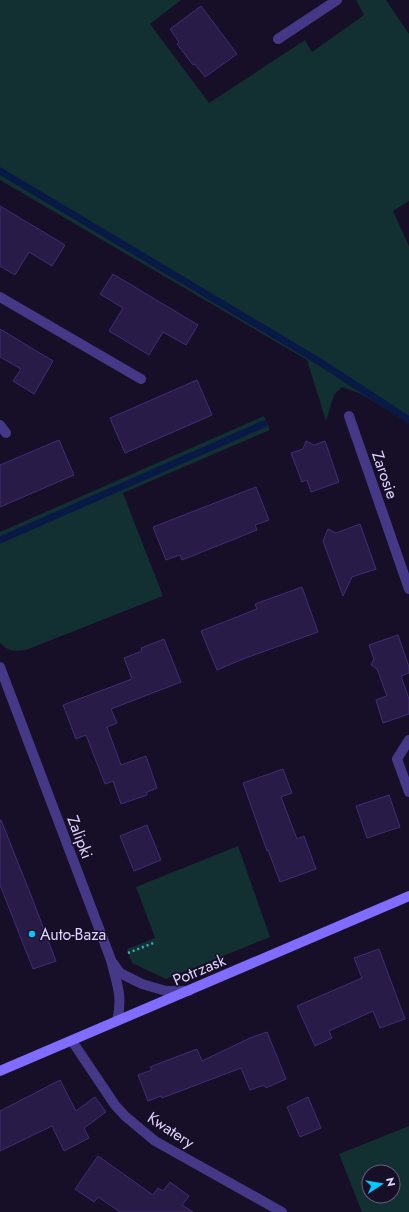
<svg xmlns="http://www.w3.org/2000/svg" width="409" height="1212" viewBox="0 0 409 1212" font-family="Jost,sans-serif">
<rect width="100%" height="100%" fill="#160f27"/>
<g fill="#122f31" fill-rule="evenodd">
<path d="M0,0H181L150,24L209,103L305,40L312,52L364,15L356,0H386L409,34V201L393,211L409,246V423L361,394L342,387L334,395L326,421L307,360L0,180Z"/>
<path d="M264,416L270,430L123,493L163,596L26,650C14,651 9,652 0,643V532Z"/>
<path d="M238,846L270,937L166,979L132,963L127,949L155,938L136,887Z"/>
<path d="M409,1126V1212H362L339,1154ZM369,1172H393V1196H369Z"/>
</g>
<g fill="none" stroke-linecap="round" stroke-linejoin="round">
<g stroke="#091946" stroke-width="7">
<path d="M0,171L320,362L409,420"/>
<path d="M0,540L264,424"/>
</g>
</g>
<g fill="#291b48" stroke="#432c75">
<path d="M201,6L237,54L205,77L195,64L193,65L177,44L179,42L170,29Z"/>
<path d="M0,206L65,245L52,266L29,252L15,275L0,266Z"/>
<path d="M113,274L198,325L186,345L163,332L149,355L109,331L123,308L100,294Z"/>
<path d="M0,329L53,361L34,394L13,381L21,369L0,357Z"/>
<path d="M197,380L212,415L125,453L110,418Z"/>
<path d="M59,440L74,475L0,507V465Z"/>
<path d="M306,441L314,445L325,441L339,482L311,492L307,480L302,482L291,453L303,449Z"/>
<path d="M256,487L269,520L255,525L257,530L182,560L180,555L166,560L153,527Z"/>
<path d="M360,524L376,569L352,577L343,596L323,541L328,529L336,533Z"/>
<path d="M302,587L318,632L243,659L217,670L201,631L257,609L255,604Z"/>
<path d="M398,635L409,667V673L401,676L409,699V714L383,723L376,700L387,696L377,669L371,665L374,659L369,645Z"/>
<path d="M164,639L181,682L111,709L117,723L107,727L121,765L146,756L157,788L147,792V795L121,804L113,781L105,784L86,735L76,739L63,705L132,679L124,658L142,651L141,648Z"/>
<path d="M283,769L292,793L281,797L297,839L304,836L316,869L280,882L268,850L267,851L243,783Z"/>
<path d="M389,795L400,827L367,838L356,806Z"/>
<path d="M0,820H1L32,898L56,961L33,969L0,885Z"/>
<path d="M147,825L161,860L134,871L120,836Z"/>
<path d="M379,949L405,1019L380,1028L373,1011L329,1031L332,1038L315,1046L297,1006L362,978L354,958Z"/>
<path d="M267,1032L286,1079L266,1088L264,1085L250,1090L241,1068L162,1098L161,1096L148,1101L138,1075L152,1070L150,1067L197,1049L202,1061L250,1038Z"/>
<path d="M60,1080L76,1111L95,1097L106,1112L84,1128L89,1138L64,1151L52,1126L0,1151V1111Z"/>
<path d="M308,1097L321,1128L300,1137L287,1107Z"/>
<path d="M98,1156L153,1195L158,1188L163,1191L170,1182L189,1196L182,1205L193,1212H120L98,1197L94,1202L75,1189Z"/>
</g>
<g fill="none" stroke-linecap="round" stroke-linejoin="round">
<path stroke="#2db4bb" stroke-width="2.5" stroke-dasharray="2 3" stroke-linecap="butt" d="M128,953L156,942"/>
<g stroke="#453987" stroke-width="10">
<path d="M278,39L337,0"/>
<path d="M0,297L141,379"/>
<path d="M0,425L6,433"/>
<path d="M0,667L111,960C117,984 123,997 117,1021"/>
<path d="M113,963L120,973L142,984L166,991H189"/>
</g>
<g stroke="#453987" stroke-width="10">
<path d="M349,416L409,589"/>
<path d="M409,740L397,759L409,792"/>
<path d="M72,1041L115,1105L125,1116L155,1141L282,1212"/>
</g>
<path stroke="#806cff" stroke-width="10" d="M0,1071L409,896"/>
</g>
<circle fill="#01c9ff" stroke="#160f27" stroke-width="1.5" cx="32" cy="934" r="4"/>
<g text-anchor="middle" dominant-baseline="central" stroke-width="3" stroke-linejoin="round" paint-order="stroke">
<g font-size="16" fill="#ded5ff" stroke="#160f27">
<text transform="translate(385 475) rotate(71)">Zarosie</text>
<text transform="translate(80 837) rotate(69)">Zalipki</text>
<text transform="translate(199 970) rotate(-23)">Potrzask</text>
<text transform="translate(171 1130) rotate(33)">Kwatery</text>
</g>
<g font-size="16" fill="#ded5ff" stroke="#160f27" text-anchor="start">
<text x="40" y="934">Auto-Baza</text>
</g>
</g>
<g transform="translate(381 1184) rotate(78)"><circle r="19" fill="#160f27" stroke="#665e7d"/>
<path d="M0-3L7 15L0 10L-7 15Z" fill="#01c9ff"/>
<text y="-6" font-size="11" font-weight="bold" text-anchor="middle" fill="#ded5ff">N</text>
</g>
</svg>
